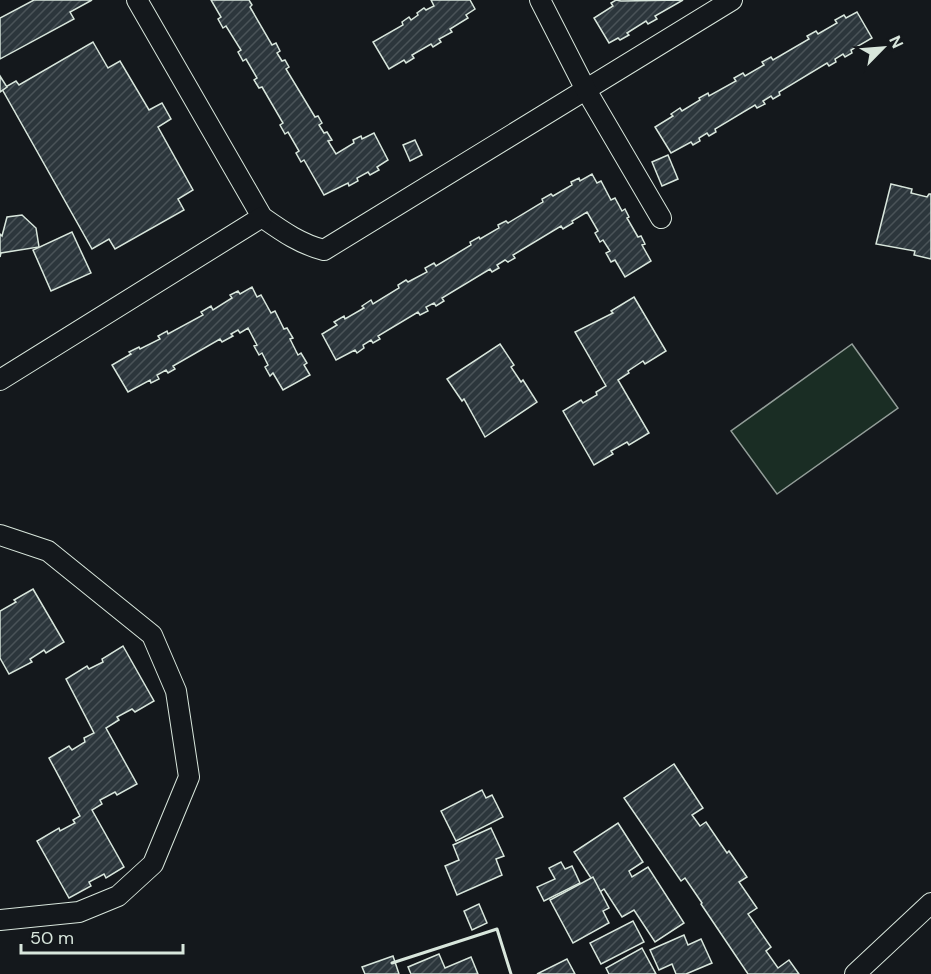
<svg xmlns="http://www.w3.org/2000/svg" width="931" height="974" viewBox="0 0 931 974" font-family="'DM Sans',sans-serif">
<defs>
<pattern id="building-hatch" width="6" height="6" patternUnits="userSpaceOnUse" patternTransform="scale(1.5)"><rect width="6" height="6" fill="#2c363c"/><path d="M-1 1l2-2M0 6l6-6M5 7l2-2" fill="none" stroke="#4a5358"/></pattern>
</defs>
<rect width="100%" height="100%" fill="#14181c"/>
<path fill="#1a2d24" stroke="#939e99" stroke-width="1.5" d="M852,344L898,408L777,494L731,431Z"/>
<g fill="url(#building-hatch)" stroke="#d8e6dc" stroke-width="1.5">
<path d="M34,0H92L70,12L74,19L0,59V18Z"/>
<path d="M211,0H249L252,5L250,7L272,45L276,43L280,51L277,53L282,61L285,60L289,67L286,69L315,117L318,116L322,123L319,125L324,133L327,132L332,140L328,141L336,154L354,143L353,140L361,136L362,139L374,133L388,160L377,167L379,170L370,175L368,172L357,178L358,181L349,186L348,183L324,195L304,160L301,162L296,153L299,151L288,132L285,134L280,125L283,123L262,87L259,88L254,80L257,78L246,59L243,61L238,52L241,50L226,26L223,28L218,19L221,17Z"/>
<path d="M431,0H470L475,9L466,15L468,18L450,29L452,32L439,39L441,42L433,47L431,44L412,55L414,58L406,63L404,60L389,69L373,42L403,25L402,22L409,17L411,20L418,15L417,13L424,8L426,10L434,6Z"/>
<path d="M616,0L621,1L683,0L655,16L657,19L648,24L646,21L627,33L629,35L620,40L618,38L609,43L594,18L613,6L611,3Z"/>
<path d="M857,12L872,38L851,50L852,53L845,57L843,54L835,59L836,62L829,66L827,63L779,92L780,95L773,99L771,96L763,101L765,104L757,108L755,105L715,129L716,132L709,136L707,133L699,138L700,141L693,145L691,142L671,153L655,127L673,116L671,114L680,108L682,111L700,100L699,98L708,93L709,96L736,81L734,78L743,73L745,76L764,65L762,62L771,57L773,60L809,39L807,36L816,31L818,34L837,23L835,20L844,15L846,18Z"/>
<path d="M93,42L108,68L120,61L149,110L162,103L171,119L158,127L193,190L178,199L184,210L115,249L109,239L92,249L2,89L16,81L19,85Z"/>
<path d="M0,76L7,87L0,92Z"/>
<path d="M415,140L422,155L410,161L403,145Z"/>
<path d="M668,155L678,179L662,186L652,162Z"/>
<path d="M592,174L597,183L601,181L611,200L615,198L622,211L625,209L629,217L627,218L638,237L641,236L645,244L642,245L651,261L625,277L615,260L611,262L606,253L610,251L603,240L600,242L595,233L598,231L587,212L572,221L573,223L563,229L561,226L513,255L515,258L508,262L505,260L497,265L499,268L492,272L490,269L442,298L444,301L436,306L434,303L426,307L428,311L420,315L418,312L378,336L380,339L373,343L371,340L363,345L364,348L357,353L355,350L336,360L322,334L337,325L334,322L344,316L345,319L364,308L362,306L371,300L373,304L399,288L398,285L406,280L408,282L427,272L425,268L434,263L436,266L471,245L470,242L479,237L480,239L499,228L498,225L506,221L508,223L543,202L542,199L551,194L553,196L572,185L571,182L579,178L580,181Z"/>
<path d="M891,184L912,189L911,193L927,197L929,194H931V259L914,255L915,251L876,244Z"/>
<path d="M22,215L36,228L39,247L1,253L0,257V234L2,236L7,217Z"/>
<path d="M72,232L91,273L51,291L33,250Z"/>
<path d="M252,287L257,297L261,295L271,313L275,311L284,329L287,328L293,338L290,339L298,355L301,353L307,363L304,365L310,375L283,390L273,373L270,376L265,367L268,365L262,353L259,355L254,346L257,345L248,328L240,333L238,330L231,334L233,336L222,342L220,339L173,366L175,369L168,373L166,370L157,375L159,379L151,383L150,380L128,392L112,365L131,354L129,352L139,347L140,349L160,339L158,336L167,331L168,334L203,315L201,312L211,306L213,310L232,298L230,295L238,291L240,294Z"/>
<path d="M634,297L666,351L645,364L643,361L628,371L629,373L618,380L649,433L629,445L627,442L611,451L613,454L594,465L563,411L581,400L583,403L597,395L596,392L606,386L575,332L613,313L611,311Z"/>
<path d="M500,344L514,365L511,367L521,382L523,380L537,402L485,437L464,399L462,401L447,379Z"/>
<path d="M33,589L64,642L46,653L44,650L30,659L32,662L9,674L0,658V611L16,602L14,600Z"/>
<path d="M123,646L154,701L135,712L132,709L117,717L119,720L106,728L137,784L117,795L115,792L100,800L102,804L92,810L124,867L106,878L104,874L89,882L91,886L69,898L37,841L59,828L60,831L75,823L73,820L80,816L49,758L69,746L72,750L85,742L84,738L94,733L66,679L87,666L89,669L103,662L102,659Z"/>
<path d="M674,764L703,808L692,815L700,826L706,822L727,853L729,851L747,877L739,882L757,908L748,914L771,947L766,951L778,968L789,960L799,974H748L701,904L702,903L685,878L681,881L624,798Z"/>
<path d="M482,790L486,798L492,795L503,817L456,841L441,811Z"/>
<path d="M618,823L643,862L629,871L632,877L648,867L684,923L655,942L634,910L622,917L604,889L600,892L574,852Z"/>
<path d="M491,828L504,856L496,859L502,875L457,895L445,866L459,860L453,845Z"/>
<path d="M561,862L565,869L572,866L580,883L544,901L537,887L555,879L549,868Z"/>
<path d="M593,877L609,908L603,911L609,923L573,943L550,900Z"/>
<path d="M479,904L487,923L472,930L464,911Z"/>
<path d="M633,921L644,942L601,964L590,943Z"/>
<path d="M684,935L688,945L701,939L712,963L686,974H676L672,964L659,970L650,950Z"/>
<path d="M642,948L656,974H609L606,968Z"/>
<path d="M439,954L445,968L471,957L478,974H411L408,967Z"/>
<path d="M393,956L399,974H365L362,967Z"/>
<path d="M567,959L575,974H537Z"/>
</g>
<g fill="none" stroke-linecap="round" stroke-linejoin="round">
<g stroke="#d8e6dc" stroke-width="22">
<g id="street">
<path d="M137,0L262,217C282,231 300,244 324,250L732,0"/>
<path d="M540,0L586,90L661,218"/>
<path d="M0,380L262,217"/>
<path d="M0,535L48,551L152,635L176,691L189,777L153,864L118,896L79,912L0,920"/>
<path d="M855,974L931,903"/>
</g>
</g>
<use href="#street" stroke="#14181c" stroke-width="20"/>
<path stroke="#d8e6dc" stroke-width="3" d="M392,963L497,929L511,974"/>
</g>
<g transform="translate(883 48) rotate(65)" stroke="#14181c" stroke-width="4.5" paint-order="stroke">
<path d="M0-4.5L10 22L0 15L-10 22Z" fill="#d8e6dc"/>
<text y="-9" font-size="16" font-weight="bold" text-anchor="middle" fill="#d8e6dc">N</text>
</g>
<path d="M21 944v9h162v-9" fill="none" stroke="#d8e6dc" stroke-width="3"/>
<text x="30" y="944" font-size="18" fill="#d8e6dc" stroke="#14181c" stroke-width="4.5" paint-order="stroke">50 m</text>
</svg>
